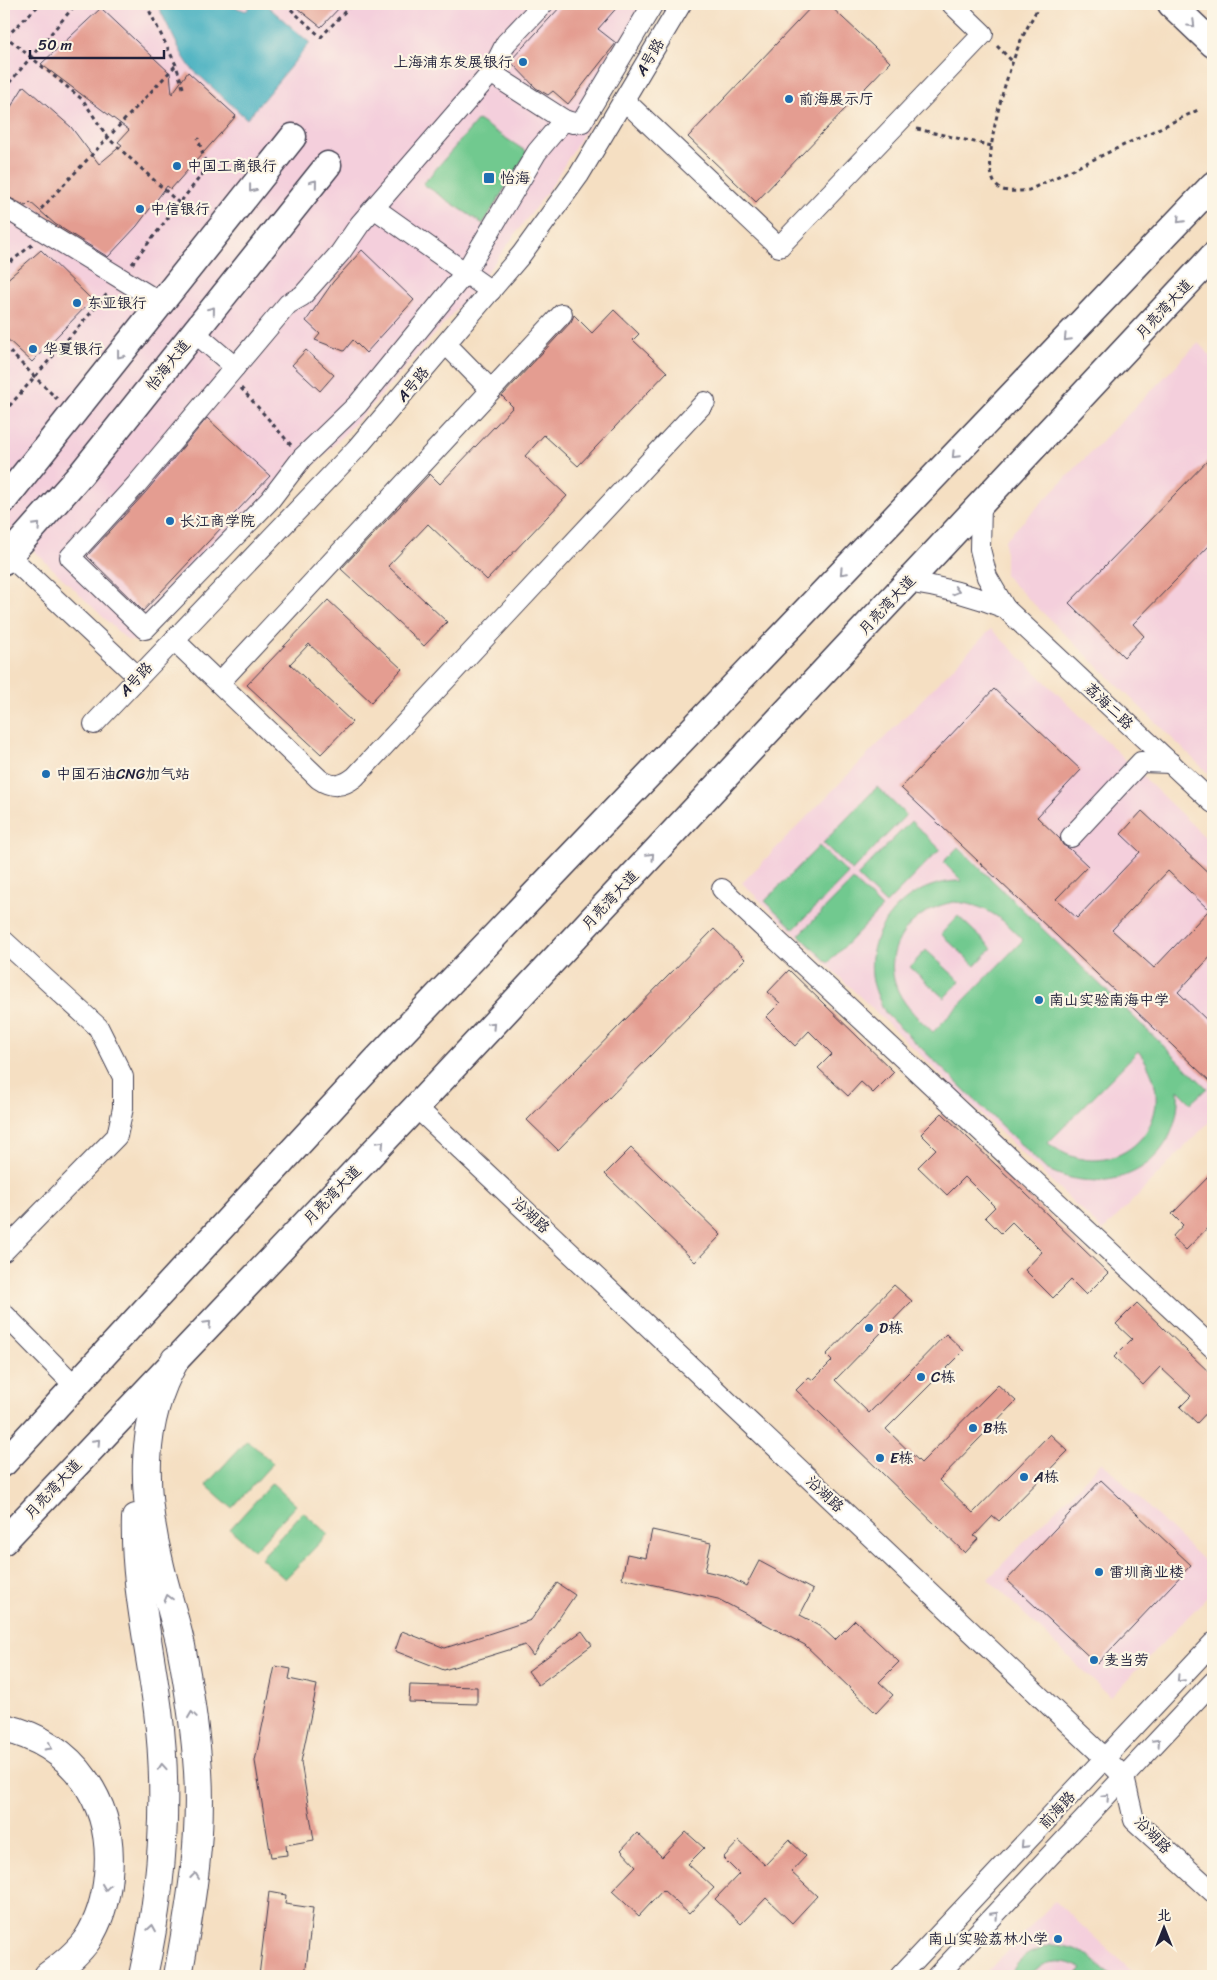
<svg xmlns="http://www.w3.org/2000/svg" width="1217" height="1980" viewBox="0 0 1217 1980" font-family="Sriracha,'LXGW WenKai TC',sans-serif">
<rect width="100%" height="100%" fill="#fcf5e5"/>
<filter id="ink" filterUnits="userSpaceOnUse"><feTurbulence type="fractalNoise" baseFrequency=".02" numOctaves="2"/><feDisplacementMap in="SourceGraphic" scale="10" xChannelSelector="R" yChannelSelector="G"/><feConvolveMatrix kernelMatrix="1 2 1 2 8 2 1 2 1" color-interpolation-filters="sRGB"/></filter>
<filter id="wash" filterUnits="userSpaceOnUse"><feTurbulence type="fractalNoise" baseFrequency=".0096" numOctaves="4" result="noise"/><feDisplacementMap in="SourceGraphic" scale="20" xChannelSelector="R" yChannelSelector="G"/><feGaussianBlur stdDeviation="1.12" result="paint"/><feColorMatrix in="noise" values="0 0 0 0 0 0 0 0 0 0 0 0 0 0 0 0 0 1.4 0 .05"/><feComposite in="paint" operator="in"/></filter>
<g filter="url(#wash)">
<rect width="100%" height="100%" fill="#f5dfc2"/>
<g fill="#f4cfdc">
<path d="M4,4H662L552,185L477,286L369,409L142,642L127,640L4,522Z"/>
<path d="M1198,343L1213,358V778L1005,576V540Z"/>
<path d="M991,629L1213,845V1118L1103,1231L742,883Z"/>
<path d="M1102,1462L1213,1570V1591L1110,1697L988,1579Z"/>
<path d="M1055,1901L1137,1976H983Z"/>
</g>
<g fill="#71c98f" stroke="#4a7665" fill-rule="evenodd">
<path d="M478,120L527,152L483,224L423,184Z"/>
<path d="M877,787L906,815L852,871L823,843Z"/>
<path d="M911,821L940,849L886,904L857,876Z"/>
<path d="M819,846L848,874L794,929L765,901Z"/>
<path d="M958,847L1207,1088L1191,1103L1178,1090C1182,1166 1110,1201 1046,1169L886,1014C881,1004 876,994 873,982C862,928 909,880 962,881L943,862ZM954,902C984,904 1003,918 1023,940L933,1032C920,1020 906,1008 898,991C879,949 912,909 954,902ZM1138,1051C1192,1117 1115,1195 1048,1143Z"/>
<path d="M853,880L882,908L828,963L799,935Z"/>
<path d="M958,916L992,948L975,966L941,934Z"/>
<path d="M926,950L960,981L944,998L910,967Z"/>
<path d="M247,1440L273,1463L232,1508L206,1485Z"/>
<path d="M272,1483L296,1505L254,1550L230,1529Z"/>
<path d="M303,1512L328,1534L285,1579L261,1558Z"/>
<path d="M1051,1945C1081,1946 1090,1957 1112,1976H1076L1082,1969C1063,1958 1044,1959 1029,1976H1010C1017,1958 1034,1950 1051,1945Z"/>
</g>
<path fill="#43afc0" stroke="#32687e" d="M157,4H226L246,11L252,4H265L310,43L247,119L191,68L183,56Z"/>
<g id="blocks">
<g fill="#e49d91" fill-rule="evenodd">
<path d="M292,4H343L321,27Z"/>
<path d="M563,4H620L598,29L616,43L568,104L553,91L548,95L536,88L510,61Z"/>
<path d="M814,4H828L890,62L756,202L688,137Z"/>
<path d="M101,8L170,73L172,94L188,72L236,116L171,189L167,186L137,226L108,257L55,224L30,202L26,206L4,195V118L24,86L71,127L99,164L122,145L118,142L129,130L41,64Z"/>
<path d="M41,250L92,300L32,362L4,336V282Z"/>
<path d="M362,250L414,300L366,353L353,340L344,351L315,340L320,334L306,321L333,282Z"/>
<path d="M614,310L639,334L633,340L667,372L578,466L544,435L525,456L567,496L487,580L428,524L388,566L447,622L424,646L341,569L430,474L440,484L513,407L502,396L571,322L574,315L592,333Z"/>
<path d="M306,350L334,375L320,391L292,365Z"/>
<path d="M207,418L270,476L143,611L87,556L145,493Z"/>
<path d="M1213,455V542L1133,624L1144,636L1124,657L1069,603Z"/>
<path d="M328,600L402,669L371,702L309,644L290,664L352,722L321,754L247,685Z"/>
<path d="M994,689L1081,770L1037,817L1060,839L1063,845L1070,849L1088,866L1056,899L1077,918L1140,852L1121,834L1142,811L1213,877V954L1178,992L1213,1026V1084L901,788ZM1168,871L1209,910L1154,968L1112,930Z"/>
<path d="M714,929L745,959L558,1150L527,1120Z"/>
<path d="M789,970L894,1072L873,1093L861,1082L848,1096L818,1068L832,1054L809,1031L795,1046L766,1017L780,1003L768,992Z"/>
<path d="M942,1113L1108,1273L1086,1295L1071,1280L1053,1298L1025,1270L1042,1252L1012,1222L1001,1233L985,1217L995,1207L965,1177L947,1195L918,1167L936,1149L921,1134Z"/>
<path d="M631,1148L721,1235L695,1262L605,1174Z"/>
<path d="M1213,1172V1222L1186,1250L1172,1237L1183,1225L1172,1214Z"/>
<path d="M894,1285L912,1301L835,1380L869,1413L946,1334L964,1351L886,1429L921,1463L998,1385L1016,1401L939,1480L973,1513L1050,1434L1068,1451L999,1521L993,1516L974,1536L978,1539L965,1553L796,1390L809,1377L813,1380L832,1361L826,1355Z"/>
<path d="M1137,1303L1213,1376V1406L1197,1423L1180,1407L1191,1396L1160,1367L1143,1385L1114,1357L1132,1339L1116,1324Z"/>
<path d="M1101,1480L1191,1565L1097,1664L1007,1580Z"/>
<path d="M652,1530L711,1543L705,1571L727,1576L746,1586L759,1561L813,1590L800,1615L819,1625L835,1640L855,1620L899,1662L879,1682L893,1695L876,1713L805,1645L718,1599L622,1578L627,1554L646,1558Z"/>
<path d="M557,1583L575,1595L533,1656L525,1645L444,1670L395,1651L402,1631L445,1648L531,1620Z"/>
<path d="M582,1631L592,1645L538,1685L528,1671Z"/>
<path d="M275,1666L291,1669L289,1679L317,1685L301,1762L314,1840L286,1845L287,1855L271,1857L255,1761Z"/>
<path d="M410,1685L477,1687V1704L409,1702Z"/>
<path d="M686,1832L704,1848L688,1864L714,1888L689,1914L663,1890L639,1916L612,1891L636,1866L621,1850L637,1833L662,1857Z"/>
<path d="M789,1840L806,1856L791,1872L817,1896L792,1923L766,1898L741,1924L715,1899L739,1874L723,1858L739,1841L765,1865Z"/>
<path d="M269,1892L286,1895L285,1904L313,1908L305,1976H259Z"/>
</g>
</g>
</g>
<g filter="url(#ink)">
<use href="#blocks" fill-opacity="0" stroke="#423e4f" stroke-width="1"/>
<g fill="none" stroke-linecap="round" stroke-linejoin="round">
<g stroke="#423e4f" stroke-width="22">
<g id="minor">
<path d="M543,4L506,43L491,73L360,224L340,253L302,296L288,304L136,485L70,557L145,629L270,500L302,458L358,404L465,273L537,152L564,120"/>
<path d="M491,73L564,120L573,123L582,122L653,4"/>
<path d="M624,100L779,247L983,34L952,4"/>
<path d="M4,207L161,303"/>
<path d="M374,208L491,291"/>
<path d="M194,332L235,367"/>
<path d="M446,344L491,390"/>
<path d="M4,551L137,676"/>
<path d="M908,582C943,587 973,595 1005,608L987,577L980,549L981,504"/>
<path d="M1005,608L1213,803"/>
<path d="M174,640L319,779C332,788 342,787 355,777L705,402"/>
<path d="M219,683L562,314"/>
<path d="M94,724L356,449L521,255L579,175L681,4"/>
<path d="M1071,837L1141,762L1171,763"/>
<path d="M722,889L1213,1348"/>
<path d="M4,941L98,1027L123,1077V1108L117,1136L4,1251"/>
<path d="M416,1107L1106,1759L1124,1777L1134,1820L1213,1892"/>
<path d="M4,1314L76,1387"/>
<path d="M900,1976L1213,1643"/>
<path d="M937,1976L1213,1682"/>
</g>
</g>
<g stroke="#423e4f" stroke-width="29">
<g id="major">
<path d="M1171,4L1213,44"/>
<path d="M4,500L293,137"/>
<path d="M4,561L81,474L328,165"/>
<path d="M4,1463L376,1060L1213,185"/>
<path d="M4,1541L416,1107L1213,256"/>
</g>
</g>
<g stroke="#423e4f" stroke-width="30">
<g id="highway">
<path d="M175,1360C139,1423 142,1493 159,1562C165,1590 175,1618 181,1646C188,1683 194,1721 197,1758C204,1833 191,1903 178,1976"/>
<path d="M136,1518C134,1583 150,1648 158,1711C169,1799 162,1890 143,1976"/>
<path d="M4,1728C75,1744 115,1804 108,1875C106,1898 100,1920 87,1940C77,1954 62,1966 48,1976"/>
</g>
</g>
<g stroke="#423e4f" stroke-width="3" stroke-dasharray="4 4" stroke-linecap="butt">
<path d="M146,4L176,65L184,91"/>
<path d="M285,4L321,37L352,4"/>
<path d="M1040,4C1034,15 1028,26 1022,38C1011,61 974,171 999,188C1006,193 1020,191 1029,190L1198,110"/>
<path d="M4,35L83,100L108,138L179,203"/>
<path d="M6,37L40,4"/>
<path d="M997,46L1013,62"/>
<path d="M4,89L76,4"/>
<path d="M917,129L992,146"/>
<path d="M41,209L176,65"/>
<path d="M132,264L207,168L198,138"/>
<path d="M4,267L33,244"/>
<path d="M4,346L57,399"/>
<path d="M241,388L291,445"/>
<path d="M4,412L109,292"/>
</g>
<use href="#minor" stroke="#fff" stroke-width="20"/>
<use href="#major" stroke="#fff" stroke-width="26"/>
<use href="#highway" stroke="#fff" stroke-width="28"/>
</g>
<defs><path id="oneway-chevron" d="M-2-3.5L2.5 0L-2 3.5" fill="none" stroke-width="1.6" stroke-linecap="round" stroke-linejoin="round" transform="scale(1.25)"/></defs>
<g stroke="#9c9ca7">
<use href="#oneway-chevron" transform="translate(1192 24) rotate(44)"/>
<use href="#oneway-chevron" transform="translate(314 183) rotate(-51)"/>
<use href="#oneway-chevron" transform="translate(252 189) rotate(128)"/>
<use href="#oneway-chevron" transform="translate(1180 220) rotate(134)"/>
<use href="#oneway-chevron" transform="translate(212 310) rotate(-51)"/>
<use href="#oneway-chevron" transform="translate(1067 338) rotate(134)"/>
<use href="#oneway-chevron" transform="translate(120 355) rotate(128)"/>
<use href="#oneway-chevron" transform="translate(955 455) rotate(134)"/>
<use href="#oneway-chevron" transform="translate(37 526) rotate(-47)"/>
<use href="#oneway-chevron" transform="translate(843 572) rotate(134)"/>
<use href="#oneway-chevron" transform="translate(956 591) rotate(16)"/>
<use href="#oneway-chevron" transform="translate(651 856) rotate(-47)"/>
<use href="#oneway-chevron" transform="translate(492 1025) rotate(-47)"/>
<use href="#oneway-chevron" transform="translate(381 1144) rotate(-46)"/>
<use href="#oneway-chevron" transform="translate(208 1324) rotate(-46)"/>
<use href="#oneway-chevron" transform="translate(97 1442) rotate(-47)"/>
<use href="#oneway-chevron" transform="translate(168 1598) rotate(-105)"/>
<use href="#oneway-chevron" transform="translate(1180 1679) rotate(133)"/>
<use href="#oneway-chevron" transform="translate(192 1715) rotate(-98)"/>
<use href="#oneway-chevron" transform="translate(1157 1742) rotate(-47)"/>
<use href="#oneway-chevron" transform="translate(49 1747) rotate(30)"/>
<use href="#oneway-chevron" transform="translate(162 1767) rotate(-94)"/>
<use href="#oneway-chevron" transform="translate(1106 1797) rotate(-47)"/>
<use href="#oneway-chevron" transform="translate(1024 1845) rotate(133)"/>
<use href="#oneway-chevron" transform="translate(195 1876) rotate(-83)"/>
<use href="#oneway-chevron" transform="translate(106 1887) rotate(98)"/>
<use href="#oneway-chevron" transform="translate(995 1915) rotate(-47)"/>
<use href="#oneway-chevron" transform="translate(152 1928) rotate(-81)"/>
</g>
</g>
<g fill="#1f6fb2" stroke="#fcf5e5" stroke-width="2">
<circle cx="523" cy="62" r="5"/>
<circle cx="789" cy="99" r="5"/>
<circle cx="177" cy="166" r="5"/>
<rect x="483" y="172" width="12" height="12" rx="2.5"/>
<circle cx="140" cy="209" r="5"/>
<circle cx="77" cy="303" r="5"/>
<circle cx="33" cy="349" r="5"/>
<circle cx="170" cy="521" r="5"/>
<circle cx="46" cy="774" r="5"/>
<circle cx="1039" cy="1000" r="5"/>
<circle cx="869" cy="1328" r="5"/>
<circle cx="921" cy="1377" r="5"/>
<circle cx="973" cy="1428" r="5"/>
<circle cx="880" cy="1458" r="5"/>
<circle cx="1024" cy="1477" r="5"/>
<circle cx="1099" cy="1572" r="5"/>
<circle cx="1094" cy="1660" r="5"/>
<circle cx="1058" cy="1939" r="5"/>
</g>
<g text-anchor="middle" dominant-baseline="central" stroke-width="4.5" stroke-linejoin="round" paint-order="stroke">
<g font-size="15" fill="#22223b" stroke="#fcf5e5">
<text transform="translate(650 57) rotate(-59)">A号路</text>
<text transform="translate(1164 309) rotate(-47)">月亮湾大道</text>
<text transform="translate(168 365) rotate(-51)">怡海大道</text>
<text transform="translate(413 384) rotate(-50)">A号路</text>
<text transform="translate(887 605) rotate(-47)">月亮湾大道</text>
<text transform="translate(136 679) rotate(-47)">A号路</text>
<text transform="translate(1109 706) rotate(43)">荔海二路</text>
<text transform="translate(610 900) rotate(-47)">月亮湾大道</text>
<text transform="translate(332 1195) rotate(-46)">月亮湾大道</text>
<text transform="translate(531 1215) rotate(43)">沿湖路</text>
<text transform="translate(53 1489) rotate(-47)">月亮湾大道</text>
<text transform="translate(825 1494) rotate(43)">沿湖路</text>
<text transform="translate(1057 1810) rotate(-47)">前海路</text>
<text transform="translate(1153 1835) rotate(46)">沿湖路</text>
</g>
<g font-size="15" fill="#22223b" stroke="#fcf5e5" text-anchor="start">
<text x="513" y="62" text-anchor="end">上海浦东发展银行</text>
<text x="799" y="99">前海展示厅</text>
<text x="187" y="166">中国工商银行</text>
<text x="500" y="178">怡海</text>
<text x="150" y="209">中信银行</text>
<text x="87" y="303">东亚银行</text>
<text x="43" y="349">华夏银行</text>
<text x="180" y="521">长江商学院</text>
<text x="56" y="774">中国石油CNG加气站</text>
<text x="1049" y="1000">南山实验南海中学</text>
<text x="879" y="1328">D栋</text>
<text x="931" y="1377">C栋</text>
<text x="983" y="1428">B栋</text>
<text x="890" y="1458">E栋</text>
<text x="1034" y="1477">A栋</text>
<text x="1109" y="1572">雷圳商业楼</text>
<text x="1104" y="1660">麦当劳</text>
<text x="1048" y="1939" text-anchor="end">南山实验荔林小学</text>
</g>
</g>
<rect width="1217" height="1980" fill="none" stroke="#fcf5e5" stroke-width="20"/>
<g transform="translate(1164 1928)" stroke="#fcf5e5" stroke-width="4" paint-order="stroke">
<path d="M0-4L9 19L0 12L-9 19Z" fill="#22223b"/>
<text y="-8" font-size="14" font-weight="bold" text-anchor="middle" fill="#22223b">北</text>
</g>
<path d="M30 50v8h134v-8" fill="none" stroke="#22223b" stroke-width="2.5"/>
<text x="38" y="50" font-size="15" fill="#22223b" stroke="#fcf5e5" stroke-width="4" paint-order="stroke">50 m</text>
</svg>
